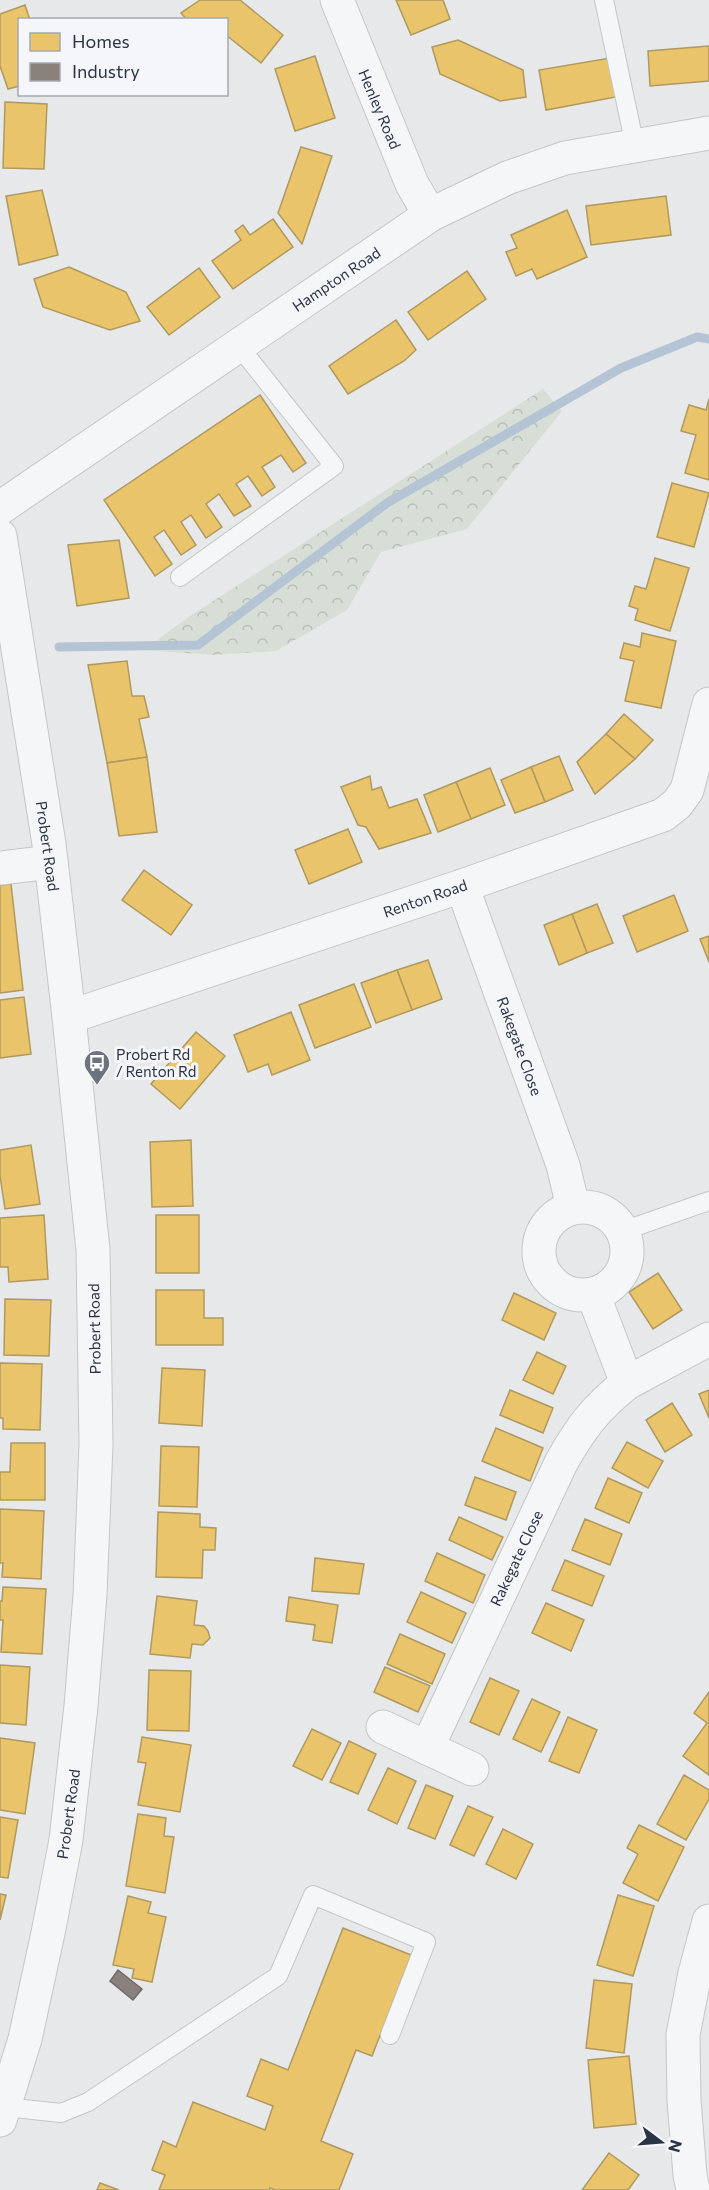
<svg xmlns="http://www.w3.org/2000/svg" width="709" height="2190" viewBox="0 0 709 2190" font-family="Commissioner,sans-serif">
<defs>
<pattern id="forest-crowns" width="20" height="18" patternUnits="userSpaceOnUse" patternTransform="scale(1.5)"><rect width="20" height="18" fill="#d6ded6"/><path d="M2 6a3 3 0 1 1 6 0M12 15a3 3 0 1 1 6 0" fill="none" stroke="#b8bfb9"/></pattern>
</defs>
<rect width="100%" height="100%" fill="#e6e8ea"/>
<path fill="url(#forest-crowns)" d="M543,389L562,411L467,529L381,552L347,610L276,651L213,655L143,650L190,616Z"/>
<g fill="#e9c46a" stroke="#b0995f" stroke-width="1.5">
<path d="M200,0H240L283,35L261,63L226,35V20H187L181,13Z"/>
<path d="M396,0H443L450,19L411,35Z"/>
<path d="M25,5L30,20H20V86L8,89L0,66V14Z"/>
<path d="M458,40L523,70L526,97L500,101L440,74L432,47Z"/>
<path d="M709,46V81L650,86L648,51Z"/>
<path d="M315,56L335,118L295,131L275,69Z"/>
<path d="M610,58L616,97L546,110L539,70Z"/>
<path d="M5,102L47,104L44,169L3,168Z"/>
<path d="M301,147L332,156L302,244L278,213Z"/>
<path d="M42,190L58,255L19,265L6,196Z"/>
<path d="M666,196L671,235L591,245L586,206Z"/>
<path d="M567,210L587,257L537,279L532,269L516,276L506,252L517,248L511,235Z"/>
<path d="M273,219L293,247L233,289L212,261L241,240L235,231L243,225L250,235Z"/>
<path d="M69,267L126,292L140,321L110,330L43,307L34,279Z"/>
<path d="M199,268L220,297L169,335L147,307Z"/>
<path d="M467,271L486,299L428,340L408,312Z"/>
<path d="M396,320L416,350L404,361L348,394L329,366Z"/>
<path d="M260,395L306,463L293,472L281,455L262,467L275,487L262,496L248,476L236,484L251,506L234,516L219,494L206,504L222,527L206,538L191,515L181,522L196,545L181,555L164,530L154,537L172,564L155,576L104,500Z"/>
<path d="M709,399V480L685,473L696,435L681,431L689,405L706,410Z"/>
<path d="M672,483L709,493L694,547L657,537Z"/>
<path d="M119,540L129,598L77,606L68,545Z"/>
<path d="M655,558L689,568L670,631L635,620L638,609L629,606L635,586L646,589Z"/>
<path d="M642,633L676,641L661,708L625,701L634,661L620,658L624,643L640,647Z"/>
<path d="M127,661L132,696H144L149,717L139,719L147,757L107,763L88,665Z"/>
<path d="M624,714L653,740L635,759L606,734Z"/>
<path d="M606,734L635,759L595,794L577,762Z"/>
<path d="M559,756L573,790L545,802L531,767Z"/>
<path d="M147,757L157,832L119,836L107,763Z"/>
<path d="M531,767L545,802L515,813L501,780Z"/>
<path d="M490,768L505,805L471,819L456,782Z"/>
<path d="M370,776L372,790L381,787L389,808L417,799L431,833L379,849L366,827L358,825L341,787Z"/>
<path d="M456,782L471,819L438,832L424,795Z"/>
<path d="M348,829L362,862L309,884L295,850Z"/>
<path d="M144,870L192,905L171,935L122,900Z"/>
<path d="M11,884L23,990L0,993V885Z"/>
<path d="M674,895L688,931L637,952L623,916Z"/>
<path d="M597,904L613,943L587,953L572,914Z"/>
<path d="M572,914L587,953L559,965L544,925Z"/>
<path d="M709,936V962L700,939Z"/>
<path d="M428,960L442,999L412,1010L397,970Z"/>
<path d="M397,970L412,1010L376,1023L361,983Z"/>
<path d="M354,984L371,1027L315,1048L299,1005Z"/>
<path d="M24,997L31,1054L0,1058V1000Z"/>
<path d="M291,1012L310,1060L272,1075L268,1064L248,1072L234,1035Z"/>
<path d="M196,1032L225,1056L180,1109L151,1084Z"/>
<path d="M191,1140L193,1206L152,1207L150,1142Z"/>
<path d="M31,1145L40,1204L5,1209L0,1176V1150Z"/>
<path d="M44,1215L48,1279L9,1282L8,1267H0V1218Z"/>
<rect x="156" y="1215" width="43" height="58"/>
<path d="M658,1273L682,1310L653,1329L629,1292Z"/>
<path d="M156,1290H204V1318H223V1345H156Z"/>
<path d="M514,1293L556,1313L544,1340L502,1320Z"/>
<path d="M5,1299L51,1300L49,1356L4,1355Z"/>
<path d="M537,1352L566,1366L553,1394L523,1380Z"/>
<path d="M0,1363L42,1364L40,1430L3,1429V1418H0Z"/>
<path d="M162,1368L205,1370L202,1426L159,1423Z"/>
<path d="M510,1390L553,1408L543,1433L500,1415Z"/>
<path d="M709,1390V1418L699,1394Z"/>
<path d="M672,1403L692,1435L665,1452L646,1420Z"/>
<path d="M496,1428L543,1448L530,1481L482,1461Z"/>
<path d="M627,1442L663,1461L648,1488L612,1468Z"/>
<path d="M11,1443H45V1500H0V1472H10Z"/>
<path d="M161,1446L199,1447L197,1507L159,1506Z"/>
<path d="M475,1477L516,1492L506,1520L465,1505Z"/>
<path d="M608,1478L642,1493L629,1523L595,1508Z"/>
<path d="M0,1509L44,1511L41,1579L2,1577L3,1563H0Z"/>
<path d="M158,1512L200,1514V1527L216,1528L215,1550H203L202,1578L156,1577Z"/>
<path d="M459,1517L503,1537L492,1560L449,1540Z"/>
<path d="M585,1519L622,1534L610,1565L572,1550Z"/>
<path d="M437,1553L485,1575L473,1603L425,1581Z"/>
<path d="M315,1558L364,1564L359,1594L312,1591Z"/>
<path d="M565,1560L604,1576L592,1606L552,1590Z"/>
<path d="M3,1587L46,1589L42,1654L1,1652L3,1620H0V1601H2Z"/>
<path d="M421,1592L466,1613L452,1643L407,1622Z"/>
<path d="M157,1596L197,1601L194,1625L204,1626L208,1631L210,1638L203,1645L192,1644L190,1658L150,1654Z"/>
<path d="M289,1597L338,1605L332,1643L313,1640L315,1625L286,1621Z"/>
<path d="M546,1603L584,1620L571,1651L532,1633Z"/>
<path d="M400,1634L445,1654L432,1684L387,1664Z"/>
<path d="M0,1665L30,1667L26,1725L0,1723Z"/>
<path d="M385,1667L430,1686L418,1712L374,1692Z"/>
<path d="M149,1670L191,1671L189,1731L147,1730Z"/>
<path d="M490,1678L519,1691L499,1735L470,1722Z"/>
<path d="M709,1692V1775L683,1756L707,1723L694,1713Z"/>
<path d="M532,1699L560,1712L541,1752L513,1739Z"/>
<path d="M568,1717L597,1730L579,1773L549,1761Z"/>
<path d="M312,1729L341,1743L322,1780L293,1766Z"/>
<path d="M142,1737L191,1745L180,1812L138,1805L146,1763L138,1762Z"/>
<path d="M0,1738L35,1743L25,1814L0,1810Z"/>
<path d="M349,1741L376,1754L358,1794L330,1782Z"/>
<path d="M388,1768L416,1781L397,1824L368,1810Z"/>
<path d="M684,1775L709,1790V1799L686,1840L657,1824Z"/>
<path d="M426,1785L453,1796L435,1839L408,1828Z"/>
<path d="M468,1806L493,1817L474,1856L450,1845Z"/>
<path d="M138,1814L166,1818L164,1836L174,1837L165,1893L126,1886Z"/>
<path d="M0,1817L18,1820L8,1878L0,1877Z"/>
<path d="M639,1825L684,1847L658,1901L623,1883L638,1854L627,1848Z"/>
<path d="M503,1829L533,1844L516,1879L486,1864Z"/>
<path d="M0,1894L6,1895L0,1920Z"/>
<path d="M618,1895L654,1906L633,1976L597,1965Z"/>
<path d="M128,1896L151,1902L148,1913L166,1917L152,1982L132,1978L134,1969L113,1965Z"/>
<path d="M343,1928L411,1955L372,2056L356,2050L321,2141L353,2154L339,2190H275L270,2188L269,2190H159L165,2175L152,2170L163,2141L176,2147L193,2102L265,2130L273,2106L247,2096L261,2059L288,2070Z"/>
<path d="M594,1980L632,1984L624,2053L586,2048Z"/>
<path d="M629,2056L636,2124L594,2128L588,2060Z"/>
<path d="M609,2153L639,2175L628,2190H582Z"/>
<path d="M100,2183L119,2190H97Z"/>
</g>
<path fill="#8a817c" stroke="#6e6a6c" stroke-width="1.5" d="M118,1970L142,1989L133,2000L110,1981Z"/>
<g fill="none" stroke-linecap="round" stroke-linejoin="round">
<path stroke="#b4c4d5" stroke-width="9" d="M59,647L198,645L387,503L621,368L697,337L709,339"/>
<g stroke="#c4c6c8" stroke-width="20">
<g id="service">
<path d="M604,0L635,146"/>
<path d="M180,577L334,466L238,345"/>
<path d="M623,1231L709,1201"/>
<path d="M5,2107L61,2113L88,2102L278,1976L313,1895L426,1942L390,2035"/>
</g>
</g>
<g stroke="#c4c6c8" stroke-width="35">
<g id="minor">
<path d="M337,0L412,184L430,215"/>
<path d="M0,508L430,215L507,178L565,158L709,133"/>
<path d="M0,536L49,844L69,1017L93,1250L96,1444L90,1595L81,1706L66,1840L48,1933L25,2039L0,2120"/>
<path d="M0,868L51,862"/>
<path d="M462,886L563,1165L573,1207"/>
<path d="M69,1017L462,886L663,815L677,804L687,790L709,704"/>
<circle cx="583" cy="1251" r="44"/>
<path d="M627,1383L709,1339"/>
<path d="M383,1727L472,1769"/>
<path d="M427,1748L561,1463C581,1427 595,1409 627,1383L593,1294"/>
<path d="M693,2190L690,2175L684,2100L683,2035L695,1973L709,1921"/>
</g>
</g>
<use href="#service" stroke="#f5f6f7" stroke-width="18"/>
<use href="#minor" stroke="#f5f6f7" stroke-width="33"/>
</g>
<defs>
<g id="bus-pin" transform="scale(1.35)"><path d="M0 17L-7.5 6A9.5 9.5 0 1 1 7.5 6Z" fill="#6c737f" stroke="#f4f6f9"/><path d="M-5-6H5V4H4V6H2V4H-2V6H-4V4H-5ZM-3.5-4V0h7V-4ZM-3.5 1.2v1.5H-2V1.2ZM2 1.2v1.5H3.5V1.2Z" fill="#fff"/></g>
</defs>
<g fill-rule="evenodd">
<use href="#bus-pin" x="97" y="1063"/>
</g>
<g text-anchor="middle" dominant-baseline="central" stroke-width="6" stroke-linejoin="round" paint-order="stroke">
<g font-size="15" fill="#2b3445" stroke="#f4f6f9">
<text transform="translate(380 109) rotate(67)">Henley Road</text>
<text transform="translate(336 279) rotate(-34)">Hampton Road</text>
<text transform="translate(48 846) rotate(82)">Probert Road</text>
<text transform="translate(425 898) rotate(-19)">Renton Road</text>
<text transform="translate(520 1046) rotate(70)">Rakegate Close</text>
<text transform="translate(94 1329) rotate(-91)">Probert Road</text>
<text transform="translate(516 1558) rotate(-65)">Rakegate Close</text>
<text transform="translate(68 1814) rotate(-82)">Probert Road</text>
</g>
<g font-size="15" fill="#2b3445" stroke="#f4f6f9" text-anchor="start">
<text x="116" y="1054">Probert Rd<tspan x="116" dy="17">/ Renton Rd</tspan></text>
</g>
</g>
<rect x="18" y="18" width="210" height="78" fill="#f4f6f9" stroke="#a4a8b1" stroke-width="1.5"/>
<rect x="30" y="33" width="30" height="18" fill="#e9c46a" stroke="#a4a8b1" stroke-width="1.5"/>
<text x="72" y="48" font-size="18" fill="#2b3445">Homes</text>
<rect x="30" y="63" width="30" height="18" fill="#8a817c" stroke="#a4a8b1" stroke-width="1.5"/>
<text x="72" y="78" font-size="18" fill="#2b3445">Industry</text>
<g transform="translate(661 2142) rotate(106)" stroke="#f4f6f9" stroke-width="4.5" paint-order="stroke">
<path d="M0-4.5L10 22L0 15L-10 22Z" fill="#2b3445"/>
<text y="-9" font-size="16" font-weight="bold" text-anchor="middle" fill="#2b3445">N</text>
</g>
</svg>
